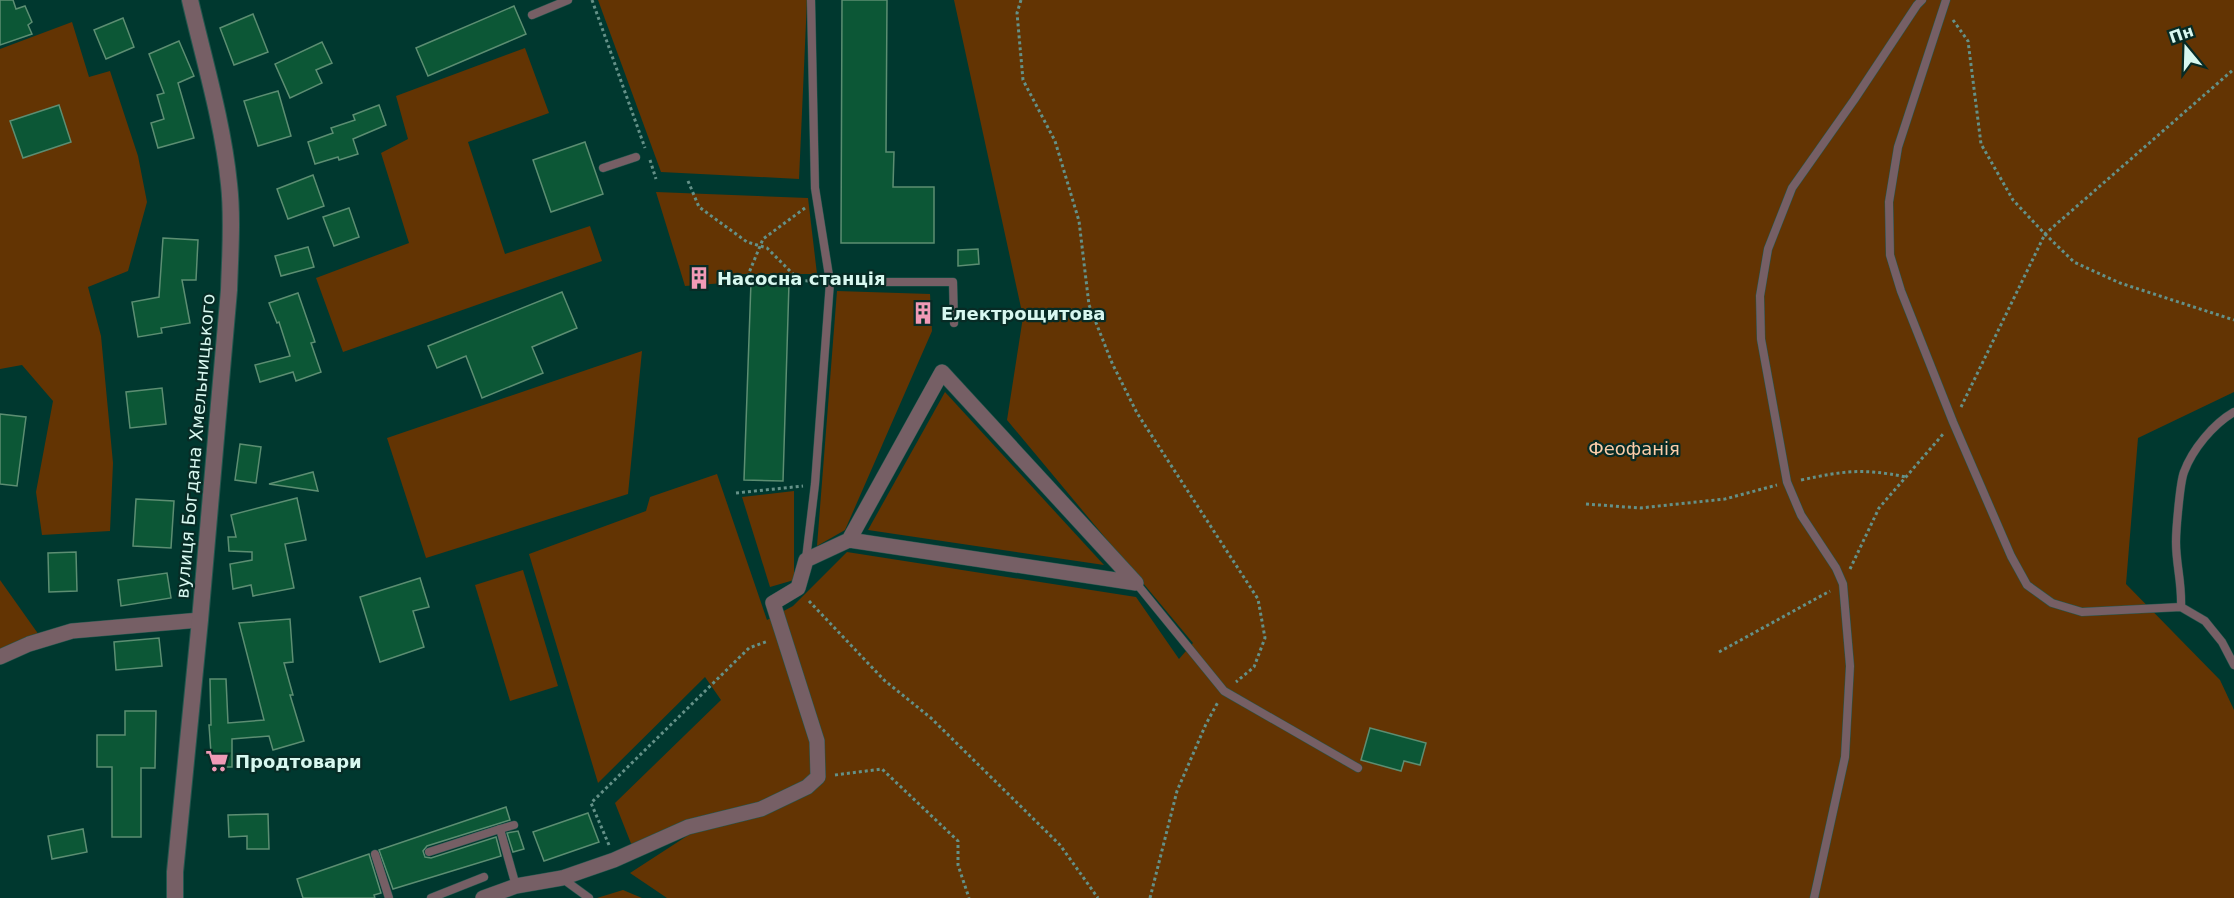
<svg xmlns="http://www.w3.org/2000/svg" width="2234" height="898" viewBox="0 0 2234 898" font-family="'DejaVu Sans',sans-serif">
<rect width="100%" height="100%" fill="#00382f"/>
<g fill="#633403">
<path d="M598,0H807L799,179L661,172Z"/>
<path d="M954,0H2234V392L2138,438L2126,584L2220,680L2234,710V898H667L630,873L707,823L632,846L615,803L721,700L705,677L598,783L529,554L646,511L650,497L717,474L767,620L793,606L847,552L1136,597L1179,659L1193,643L1007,420L1023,317Z"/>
<path d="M72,22L89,77L110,71L138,156L147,202L128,271L88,287L101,336L113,463L110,531L42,535L36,492L53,401L22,365L0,369V49Z"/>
<path d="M525,48L549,113L468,142L505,254L590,226L602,261L343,352L316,278L409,243L381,153L408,139L396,96Z"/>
<path d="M656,192L808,198L817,274H741L737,282L685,286Z"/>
<path d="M837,291L930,294L932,331L845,530L817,546Z"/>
<path d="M642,351L628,494L426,558L387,438Z"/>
<path d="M945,392L1104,565L868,530Z"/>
<path d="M794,491V580L770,587L742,497Z"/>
<path d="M523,570L558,686L510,701L475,585Z"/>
<path d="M0,580L39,635L0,651Z"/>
<path d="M623,890L642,898H597Z"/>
</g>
<g fill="#0c5736" stroke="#5c8e72" stroke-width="1.5">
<path d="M0,0H13L16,9L25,6L32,22L28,25L32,34L0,45Z"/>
<path d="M842,0H887L886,152H894L893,187H934V243H841Z"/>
<path d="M514,6L526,34L428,76L416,48Z"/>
<path d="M253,14L268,52L234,65L220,28Z"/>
<path d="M123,18L134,47L106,59L94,30Z"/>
<path d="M179,41L194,76L178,83L194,138L158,148L151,123L164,119L157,95L164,93L149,54Z"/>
<path d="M322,42L332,63L316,70L322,83L290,98L275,64Z"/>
<path d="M278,91L291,136L258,146L244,101Z"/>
<path d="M59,105L71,142L23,158L10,121Z"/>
<path d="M379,105L386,125L353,139L358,154L339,160L338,157L315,164L308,142L333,133L331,128L355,120L353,115Z"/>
<path d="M585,142L603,194L551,212L533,160Z"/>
<path d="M313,175L324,206L288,219L277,189Z"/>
<path d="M349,208L359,237L334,246L323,217Z"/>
<path d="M163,238L198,240L196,280H182L190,323L161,328L162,333L138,337L132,302L159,297Z"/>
<path d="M308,247L314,267L281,276L275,256Z"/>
<path d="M978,249L979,264L958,266V250Z"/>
<path d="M751,282L789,283L783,481L744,480Z"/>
<path d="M562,292L577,328L532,347L543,373L482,398L466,356L437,368L428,346Z"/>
<path d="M298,293L315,342L311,343L321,372L296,381L293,372L260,382L255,365L290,356L279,322L277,323L269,303Z"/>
<path d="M915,304H931V323L915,322Z"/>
<path d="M162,388L166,424L130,428L126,392Z"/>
<path d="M0,414L26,417L17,486L0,484Z"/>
<path d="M240,444L261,447L256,483L235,480Z"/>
<path d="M313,472L318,491L269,484Z"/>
<path d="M297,498L306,540L285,544L294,588L253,596L251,585L233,589L230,564L252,560V552L229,551L228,537H236L231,515Z"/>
<path d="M136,499L174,501L171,548L133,546Z"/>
<path d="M76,552L77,591L49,592L48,553Z"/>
<path d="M167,573L171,598L121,606L118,580Z"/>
<path d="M420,578L429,607L413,611L424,647L380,662L360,597Z"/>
<path d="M290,619L293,662L284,663L293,695H290L304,741L273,750L269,736L232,739V767H212L209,725H211L210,679H226L228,723L264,720L239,623Z"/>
<path d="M159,638L162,666L116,670L114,642Z"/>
<path d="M125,711H156L155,768H141V837H112V767H97V735H125Z"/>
<path d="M1370,728L1426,743L1420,765L1404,761L1401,771L1361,760Z"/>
<path d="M506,807L510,820L427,846L423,851L425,857L431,858L496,837L501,856L393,889L379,850Z"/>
<path d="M588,813L599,842L544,861L533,832Z"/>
<path d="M268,814L269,849H247V836L229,837L228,815Z"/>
<path d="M83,829L87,852L52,859L48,836Z"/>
<path d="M518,831L524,849L513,852L507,833Z"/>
<path d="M369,854L381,893L374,895L375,898H303L297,879Z"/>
</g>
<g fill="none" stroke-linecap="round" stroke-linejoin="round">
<g stroke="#23574e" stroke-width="9">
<g id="service">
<path d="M811,0L815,188L830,282H953L954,323"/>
<path d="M1946,0L1898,147L1889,202L1890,255L1901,291L1953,422L2011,556L2027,585L2052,603L2082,612L2181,607L2205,621L2222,642L2234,665"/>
<path d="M532,15L568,0"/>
<path d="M603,168L636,157"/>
<path d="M806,559L815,484L830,282"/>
<path d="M1136,583L1224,691L1358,768"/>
<path d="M2181,607C2182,582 2176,565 2176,542C2176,530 2180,482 2184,472C2192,450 2213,424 2234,412"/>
<path d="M514,825L500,829L516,886"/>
<path d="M429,852L500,829"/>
<path d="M375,854L389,898"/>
<path d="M563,879L589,898"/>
<path d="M431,898L484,877"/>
<path d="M1814,898L1845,757L1850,666L1843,584L1836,568L1801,515L1787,482L1761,339L1760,296L1768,249L1792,188L1854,100L1917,5L1922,0"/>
</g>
</g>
<g stroke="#23574e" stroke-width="16">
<g id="minor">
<path d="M0,657L29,644L72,631L200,620"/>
<path d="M483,898L516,886L562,878L614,860L688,827L761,809L807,787L818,777L817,741L773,603L798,588L806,560L849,540L1136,583L942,372L849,540"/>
</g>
</g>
<g stroke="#23574e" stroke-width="18">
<path id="tertiary" d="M175,898V872L200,620L229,290C230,255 233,219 229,184C223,123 204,60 190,0"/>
</g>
<g stroke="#649188" stroke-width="3" stroke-dasharray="3 3" stroke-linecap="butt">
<path d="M592,0L645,148"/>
<path d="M1021,0L1017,13L1023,80L1055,141L1079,221L1089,305L1112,363L1137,413L1258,599L1265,638L1254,667L1236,682"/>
<path d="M1953,20L1968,41L1981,144L2013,200L2045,234L2234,69"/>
<path d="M650,160L656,179"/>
<path d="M688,181L699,207L747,242L767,248L799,280"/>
<path d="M805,208L763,239L746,280L817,281"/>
<path d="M1961,407L2045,234L2074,262L2120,283L2234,320"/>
<path d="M1801,480C1844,471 1862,468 1906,477"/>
<path d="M736,493L803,486"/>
<path d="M1586,504L1640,508L1725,499L1777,485"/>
<path d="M1850,569L1879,508L1944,433"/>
<path d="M809,601L884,680L931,718L1060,845L1098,898"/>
<path d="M1719,652L1830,591"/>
<path d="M835,775L882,769L958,841V865L969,898"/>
<path d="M609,845L591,803L749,648L768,641"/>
<path d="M1150,898L1177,791L1206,724L1218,702"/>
</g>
<use href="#service" stroke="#765f65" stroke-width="8"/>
<use href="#minor" stroke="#765f65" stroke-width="15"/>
<use href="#tertiary" stroke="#765f65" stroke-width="16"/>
</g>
<defs>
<g id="building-bare" transform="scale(1.8)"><path d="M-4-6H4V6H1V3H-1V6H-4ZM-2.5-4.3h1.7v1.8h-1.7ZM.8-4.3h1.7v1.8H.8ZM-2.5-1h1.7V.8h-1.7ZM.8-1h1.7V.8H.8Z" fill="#f09ab6" stroke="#072b25" stroke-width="2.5" paint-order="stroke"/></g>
<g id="supermarket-bare" transform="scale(1.8)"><path d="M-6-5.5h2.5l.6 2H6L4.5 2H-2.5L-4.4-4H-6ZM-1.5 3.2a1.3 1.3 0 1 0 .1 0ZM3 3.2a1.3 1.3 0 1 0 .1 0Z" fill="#f09ab6" stroke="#072b25" stroke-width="2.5" paint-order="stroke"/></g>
</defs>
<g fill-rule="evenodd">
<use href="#building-bare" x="699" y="278"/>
<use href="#building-bare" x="923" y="313"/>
<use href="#supermarket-bare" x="217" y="761"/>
</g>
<g text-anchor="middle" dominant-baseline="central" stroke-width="4.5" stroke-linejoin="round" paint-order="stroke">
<g font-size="18" font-weight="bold" fill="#d8f8f0" stroke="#072b25" text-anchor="start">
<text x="717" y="278">Насосна станція</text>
<text x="941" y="313">Електрощитова</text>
<text x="235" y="761">Продтовари</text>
</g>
<g font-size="18" fill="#d8f8f0" stroke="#072b25">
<text transform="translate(195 446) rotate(-85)">вулиця Богдана Хмельницького</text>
</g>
<g font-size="18" fill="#fbcda9" stroke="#072b25">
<text x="1634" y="448">Феофанія</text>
</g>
</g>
<g transform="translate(2186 48) rotate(341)" stroke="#072b25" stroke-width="4.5" paint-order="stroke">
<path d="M0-4.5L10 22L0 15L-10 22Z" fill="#d8f8f0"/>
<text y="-9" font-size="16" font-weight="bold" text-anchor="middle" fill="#d8f8f0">Пн</text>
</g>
</svg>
